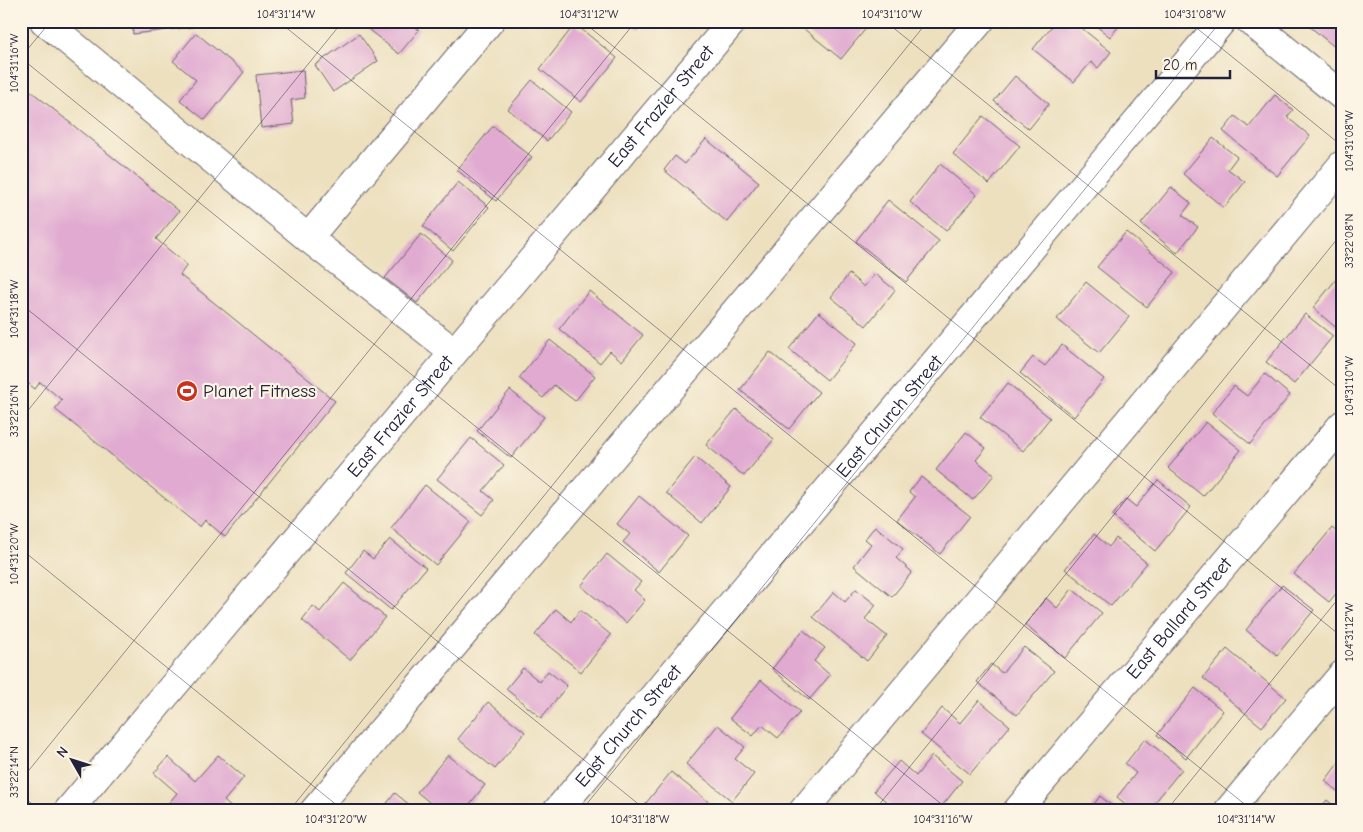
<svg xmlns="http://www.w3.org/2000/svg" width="1363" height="832" viewBox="0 0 1363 832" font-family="'Comic Neue',sans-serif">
<rect width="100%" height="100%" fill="#fcf5e5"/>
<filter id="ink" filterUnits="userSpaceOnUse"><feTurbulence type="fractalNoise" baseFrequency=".02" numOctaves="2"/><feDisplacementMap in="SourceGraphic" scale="10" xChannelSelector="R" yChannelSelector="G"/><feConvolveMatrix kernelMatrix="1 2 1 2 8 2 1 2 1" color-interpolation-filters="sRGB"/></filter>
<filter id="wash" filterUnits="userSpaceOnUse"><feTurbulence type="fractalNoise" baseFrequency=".0096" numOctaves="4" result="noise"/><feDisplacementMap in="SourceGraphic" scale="20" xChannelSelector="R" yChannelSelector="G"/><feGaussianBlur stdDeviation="1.12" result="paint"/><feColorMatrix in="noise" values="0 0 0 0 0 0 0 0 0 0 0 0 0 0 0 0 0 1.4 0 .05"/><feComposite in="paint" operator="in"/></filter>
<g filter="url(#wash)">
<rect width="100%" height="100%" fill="#ede0bf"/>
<g id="blocks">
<g fill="#e1abd1">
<path d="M132,21H192L193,27L133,34Z"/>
<path d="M358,21H408L419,30L399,54Z"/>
<path d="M627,21H645L638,30Z"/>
<path d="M811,21H872L841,59L804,29Z"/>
<path d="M1056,21H1073L1111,52L1098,68L1091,62L1074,82L1033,49Z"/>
<path d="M1090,21H1123L1110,37Z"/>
<path d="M1303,21H1342V53Z"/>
<path d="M575,24L617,58L581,102L540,69Z"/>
<path d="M196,33L244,72L205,120L180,100L196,80L173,61Z"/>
<path d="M359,34L378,61L333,92L315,65Z"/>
<path d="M303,70L305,98L291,100L294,124L261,128L256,75Z"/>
<path d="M1015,76L1049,104L1029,129L994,101Z"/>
<path d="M532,80L571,112L547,141L508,109Z"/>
<path d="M21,83L179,211L156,239L187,265L180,275L335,401L225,537L205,520L200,527L55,409L62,400L40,382L35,389L21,378Z"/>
<path d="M1275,95L1293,110L1287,117L1310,136L1277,176L1223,131L1235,116L1249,127Z"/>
<path d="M983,116L1020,146L989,184L953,154Z"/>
<path d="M493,126L532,157L496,201L457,170Z"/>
<path d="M1213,138L1237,157L1228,169L1245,182L1224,208L1183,174Z"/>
<path d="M706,139L759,182L727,222L664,170L675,156L685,164Z"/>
<path d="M940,164L977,195L946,231L910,202Z"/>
<path d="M458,182L489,207L453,251L423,226Z"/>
<path d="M1171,187L1191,203L1182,215L1198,227L1177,253L1141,224Z"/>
<path d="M888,200L939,241L906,282L856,241Z"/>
<path d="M1126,232L1175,272L1147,307L1097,267Z"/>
<path d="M421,234L452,260L417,303L385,278Z"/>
<path d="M1342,272V329L1340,331L1313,308Z"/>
<path d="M849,274L864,287L875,274L895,290L866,326L831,297Z"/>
<path d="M1086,282L1129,317L1099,353L1057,319Z"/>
<path d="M589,291L643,335L622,361L610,351L600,363L559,329Z"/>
<path d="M819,312L857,343L827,380L789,349Z"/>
<path d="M1305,314L1333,336L1294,384L1266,362Z"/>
<path d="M550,340L595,376L575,401L554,385L543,398L519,378Z"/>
<path d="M1062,345L1104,379L1074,417L1020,373L1033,357L1045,366Z"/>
<path d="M770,352L819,392L789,429L740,390Z"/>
<path d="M1265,374L1290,395L1250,444L1212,413L1234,386L1247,396Z"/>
<path d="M1008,383L1050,418L1023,451L980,417Z"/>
<path d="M510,390L544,417L511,458L477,431Z"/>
<path d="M736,409L774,439L744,476L706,445Z"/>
<path d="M1206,422L1241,450L1203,496L1168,468Z"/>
<path d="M966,432L986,448L976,460L994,475L973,500L936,470Z"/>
<path d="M471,438L504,465L483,491L494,500L482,515L437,479Z"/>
<path d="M695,457L731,487L702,523L666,493Z"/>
<path d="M921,477L970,516L940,554L897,520L915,497L909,492Z"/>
<path d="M1158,480L1191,507L1155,551L1112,516L1126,499L1136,507Z"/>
<path d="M425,485L471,522L436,565L391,528Z"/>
<path d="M639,496L688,536L659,572L623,542L630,534L617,524Z"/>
<path d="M875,526L903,549L896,558L912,572L892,597L854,566L871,544L865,539Z"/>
<path d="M1332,528L1342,536V586L1329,602L1294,574Z"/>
<path d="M1094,534L1109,547L1116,538L1147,563L1111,606L1065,569Z"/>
<path d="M390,539L426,568L391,610L346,573L363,551L373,559Z"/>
<path d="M607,554L641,582L634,590L645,600L626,623L581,586Z"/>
<path d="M344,583L385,617L350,660L302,620L313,606L320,612Z"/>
<path d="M1282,585L1314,610L1277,655L1246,630Z"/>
<path d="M856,589L876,605L865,619L887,636L867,661L813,617L834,592L845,602Z"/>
<path d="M1072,589L1102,613L1065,658L1025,625L1046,598L1057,608Z"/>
<path d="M556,609L571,622L580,610L611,635L581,672L535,635Z"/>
<path d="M803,630L825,648L814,661L830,675L809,700L772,669Z"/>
<path d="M1024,647L1054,671L1017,715L977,682L991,664L1002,673Z"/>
<path d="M1227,649L1286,698L1262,727L1203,678Z"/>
<path d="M523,668L540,682L548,671L567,686L541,718L506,689Z"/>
<path d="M761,680L800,712L778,738L762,725L753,736L730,718Z"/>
<path d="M1195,688L1223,711L1186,758L1157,735Z"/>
<path d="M979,700L1010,726L970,774L921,734L942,708L960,723Z"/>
<path d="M488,702L525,732L495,769L458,739Z"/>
<path d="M718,725L745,747L735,759L754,774L732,801L686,764Z"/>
<path d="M1145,739L1182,769L1148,811H1134L1117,797L1136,773L1125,764Z"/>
<path d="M218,755L244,777L224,801L235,811H162L177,793L154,773L168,757L195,781Z"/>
<path d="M448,755L485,785L464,811H440L417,792Z"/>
<path d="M932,756L962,781L938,811H895L888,805L889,804L874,791L899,761L916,776Z"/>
<path d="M1340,761L1342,763V795L1325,781Z"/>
<path d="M671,772L716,808L714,811H645L642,808Z"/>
<path d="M395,793L417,811H381Z"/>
<path d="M1100,796L1118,811H1089Z"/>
<path d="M1327,800L1340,811H1318Z"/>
</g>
</g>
</g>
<g filter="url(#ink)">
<use href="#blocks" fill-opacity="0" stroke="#696469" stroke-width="1"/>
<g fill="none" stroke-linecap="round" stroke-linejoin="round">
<g stroke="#696469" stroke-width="30">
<g id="minor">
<path d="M44,21L308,238L454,352"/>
<path d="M1250,21L1342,96"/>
<path d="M308,238L490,21"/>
<path id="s1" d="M68,811L733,21"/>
<path d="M314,811L980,21"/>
<path id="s2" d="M557,811C779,547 1001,285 1222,21"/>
<path d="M803,811L1342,165"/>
<path id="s3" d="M1017,811L1342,425"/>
<path d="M1228,811L1342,675"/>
</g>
</g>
<use href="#minor" stroke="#fff" stroke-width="28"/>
</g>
</g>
<path fill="none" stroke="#22223b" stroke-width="1" stroke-opacity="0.45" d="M278,21L1253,811M582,21L1342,637M885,21L1342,391M1188,21L1342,146M21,57L51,21M21,58L950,811M21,304L647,811M21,419L343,21M21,549L344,811M21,780L636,21M21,795L41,811M289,811L928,21M581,811L1221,21M874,811L1342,233M1166,811L1342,594"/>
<defs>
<g id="stadium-disc" transform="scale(1.125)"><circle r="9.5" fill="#c8321e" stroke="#fcf5e5"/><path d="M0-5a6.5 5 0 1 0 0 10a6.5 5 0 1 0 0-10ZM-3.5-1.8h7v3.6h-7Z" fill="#fff"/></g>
</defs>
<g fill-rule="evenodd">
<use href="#stadium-disc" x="187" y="391"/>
</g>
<g text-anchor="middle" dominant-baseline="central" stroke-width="4.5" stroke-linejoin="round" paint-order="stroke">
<g font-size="19" fill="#22223b" stroke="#fcf5e5">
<text stroke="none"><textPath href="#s1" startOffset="921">East Frazier Street</textPath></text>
<text stroke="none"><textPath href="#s1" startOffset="516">East Frazier Street</textPath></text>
<text stroke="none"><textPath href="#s2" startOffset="516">East Church Street</textPath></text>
<text stroke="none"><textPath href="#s3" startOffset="252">East Ballard Street</textPath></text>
<text stroke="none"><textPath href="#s2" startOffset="111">East Church Street</textPath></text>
</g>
<g font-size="19" fill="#22223b" stroke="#fcf5e5" text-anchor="start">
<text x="203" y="391">Planet Fitness</text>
</g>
</g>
<rect width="1363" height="832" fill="none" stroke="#fcf5e5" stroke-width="55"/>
<g transform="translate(72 760) rotate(309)" stroke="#fcf5e5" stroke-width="4" paint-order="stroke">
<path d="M0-4L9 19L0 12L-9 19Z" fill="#22223b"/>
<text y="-8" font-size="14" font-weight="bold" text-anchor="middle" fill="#22223b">N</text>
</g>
<path d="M1156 70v8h74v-8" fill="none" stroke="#22223b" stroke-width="2.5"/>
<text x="1163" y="70" font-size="15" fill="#22223b" stroke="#fcf5e5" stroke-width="4" paint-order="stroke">20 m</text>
<rect x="28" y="28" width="1308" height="776" fill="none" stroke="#22223b" stroke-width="2"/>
<g font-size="12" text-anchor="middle" fill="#22223b">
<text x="286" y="18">104°31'14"W</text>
<text x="589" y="18">104°31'12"W</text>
<text x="892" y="18">104°31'10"W</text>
<text x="1195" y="18">104°31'08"W</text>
<text transform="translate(14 63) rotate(-90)" y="4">104°31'16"W</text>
<text transform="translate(1349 141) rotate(-90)" y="4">104°31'08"W</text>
<text transform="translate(1349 241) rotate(-90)" y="4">33°22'08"N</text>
<text transform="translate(14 309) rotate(-90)" y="4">104°31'18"W</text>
<text transform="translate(1349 386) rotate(-90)" y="4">104°31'10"W</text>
<text transform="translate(14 411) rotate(-90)" y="4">33°22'16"N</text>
<text transform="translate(14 554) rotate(-90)" y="4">104°31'20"W</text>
<text transform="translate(1349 632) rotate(-90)" y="4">104°31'12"W</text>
<text transform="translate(14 772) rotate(-90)" y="4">33°22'14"N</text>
<text x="336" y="823">104°31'20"W</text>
<text x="640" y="823">104°31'18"W</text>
<text x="943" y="823">104°31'16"W</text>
<text x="1246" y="823">104°31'14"W</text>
</g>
</svg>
